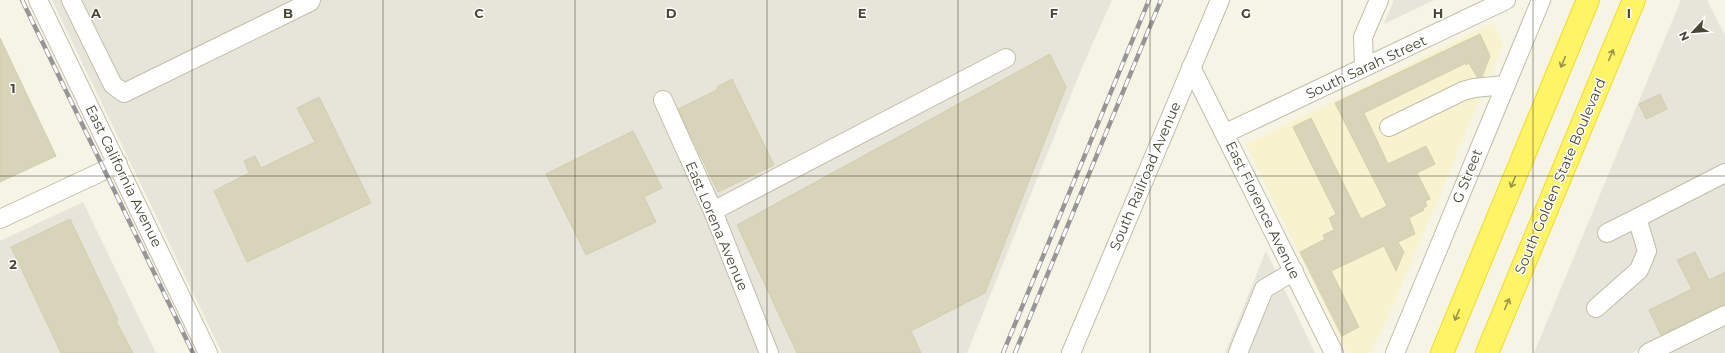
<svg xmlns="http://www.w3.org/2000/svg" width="1725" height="353" viewBox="0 0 1725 353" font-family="Montserrat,sans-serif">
<rect width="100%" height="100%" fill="#f5f4e5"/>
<path fill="#f9f2ce" d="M1493,23L1503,44L1393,306L1370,353H1347L1246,144Z"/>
<g fill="#e7e4da">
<path d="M52,0H1112L1083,65L967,353H222Z"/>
<path d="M1394,0H1434L1384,24Z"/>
<path d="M1681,0H1707L1725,36V307L1632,353H1534Z"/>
<path d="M83,202L156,353H0V241Z"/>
<path d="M1266,251L1315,353H1225Z"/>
<path d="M1725,324V353H1664Z"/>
</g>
<g fill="#d8d4b9" stroke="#d3ceac">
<path d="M1480,34L1490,56L1482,77H1477L1469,63L1466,65V63L1364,113L1388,164L1426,146L1435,164L1417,173L1430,199L1425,201L1427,206L1423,208L1424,210L1409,218L1415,234L1398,242L1404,252L1396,271L1384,246L1331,271L1359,327L1342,336L1300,252L1325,239L1323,235L1334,230L1329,218L1336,214L1293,127L1311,118L1361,219L1387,206L1335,103Z"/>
<path d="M0,38L56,156L0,182Z"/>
<path d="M1050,54L1066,87L985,293L911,331L921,353H797L737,225Z"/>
<path d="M732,79L774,165L718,192L678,109L717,90V87Z"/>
<path d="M1660,94L1667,109L1646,119L1639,104Z"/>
<path d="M319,97L371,203L247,262L214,191L249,173L244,161L255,156L261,168L315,142L297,108Z"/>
<path d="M633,131L662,188L644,197L656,222L586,255L546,174Z"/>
<path d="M70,219L118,320L116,321L133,353H61L11,247Z"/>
<path d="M1695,252L1709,280L1725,272V305L1661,335L1649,310L1692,289L1677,260Z"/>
</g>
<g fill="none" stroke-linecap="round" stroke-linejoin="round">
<g stroke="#c1bfa7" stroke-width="20">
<g id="minor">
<path d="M38,0L208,353"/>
<path d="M71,0L113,85L124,93L310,2L311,0"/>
<path d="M1191,67L1334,353"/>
<path d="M1364,67L1363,37L1379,0"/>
<path d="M663,100L713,211L769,353"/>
<path d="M1389,127L1463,91L1474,88L1505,85"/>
<path d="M1226,133L1506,0"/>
<path d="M713,211L1006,58"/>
<path d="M0,219L118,164"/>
<path d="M1607,233L1637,218"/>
<path d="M1596,308L1639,270L1647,251L1637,218L1725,173"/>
<path d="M1071,353L1220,0"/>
<path d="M1238,353L1264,289L1294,271"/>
<path d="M1395,353L1541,0"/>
<path d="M1648,353L1725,315"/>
</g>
</g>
<g stroke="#f0db24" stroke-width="24">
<g id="highway">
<path d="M1442,353L1588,0"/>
<path d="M1487,353L1634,0"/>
</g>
</g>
<use href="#minor" stroke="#fff" stroke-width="18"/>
<use href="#highway" stroke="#fff466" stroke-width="22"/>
<g stroke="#969696" stroke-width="4.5">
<g id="rail">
<path d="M22,0L193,353"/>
<path d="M1003,353L1149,0"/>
<path d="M1015,353L1161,0"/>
</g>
</g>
<use href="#rail" stroke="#fff" stroke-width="3" stroke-dasharray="9" stroke-linecap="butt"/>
</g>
<defs><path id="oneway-shaft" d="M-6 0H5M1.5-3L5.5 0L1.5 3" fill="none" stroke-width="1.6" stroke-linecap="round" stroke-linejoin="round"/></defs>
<g stroke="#9a944a">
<use href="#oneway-shaft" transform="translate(1611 55) rotate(-67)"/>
<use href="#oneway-shaft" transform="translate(1563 62) rotate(113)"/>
<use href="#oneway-shaft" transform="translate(1513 182) rotate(113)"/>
<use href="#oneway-shaft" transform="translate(1507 304) rotate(-67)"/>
<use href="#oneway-shaft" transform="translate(1457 315) rotate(113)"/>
</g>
<path fill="none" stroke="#484634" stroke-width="1" stroke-opacity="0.55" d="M192,0V353M383,0V353M575,0V353M767,0V353M958,0V353M1150,0V353M1342,0V353M1533,0V353M0,176H1725"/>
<g text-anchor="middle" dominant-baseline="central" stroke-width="3" stroke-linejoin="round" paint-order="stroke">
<g font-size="14" fill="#484634" stroke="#fff">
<text transform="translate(1366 67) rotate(-25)">South Sarah Street</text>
<text transform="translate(124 176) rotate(64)">East California Avenue</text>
<text transform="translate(1145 176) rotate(-67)">South Railroad Avenue</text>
<text transform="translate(1467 176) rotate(-68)">G Street</text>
<text transform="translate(1560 176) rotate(-67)">South Golden State Boulevard</text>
<text transform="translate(1263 210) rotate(64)">East Florence Avenue</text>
<text transform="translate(717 226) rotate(67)">East Lorena Avenue</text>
</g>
</g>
<g font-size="13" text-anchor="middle" font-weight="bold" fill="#484634" stroke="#fff" stroke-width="3" stroke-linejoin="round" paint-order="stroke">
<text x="96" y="18">A</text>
<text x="288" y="18">B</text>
<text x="479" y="18">C</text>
<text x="671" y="18">D</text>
<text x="862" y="18">E</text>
<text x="1054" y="18">F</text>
<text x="1246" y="18">G</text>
<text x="1438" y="18">H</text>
<text x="1629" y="18">I</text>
<text x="13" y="93">1</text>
<text x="13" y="269">2</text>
</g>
<g transform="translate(1693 32) rotate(244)" stroke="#ffffff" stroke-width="3" paint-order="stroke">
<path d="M0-3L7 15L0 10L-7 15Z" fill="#484634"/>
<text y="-6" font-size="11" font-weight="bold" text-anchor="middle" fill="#484634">N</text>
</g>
</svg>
